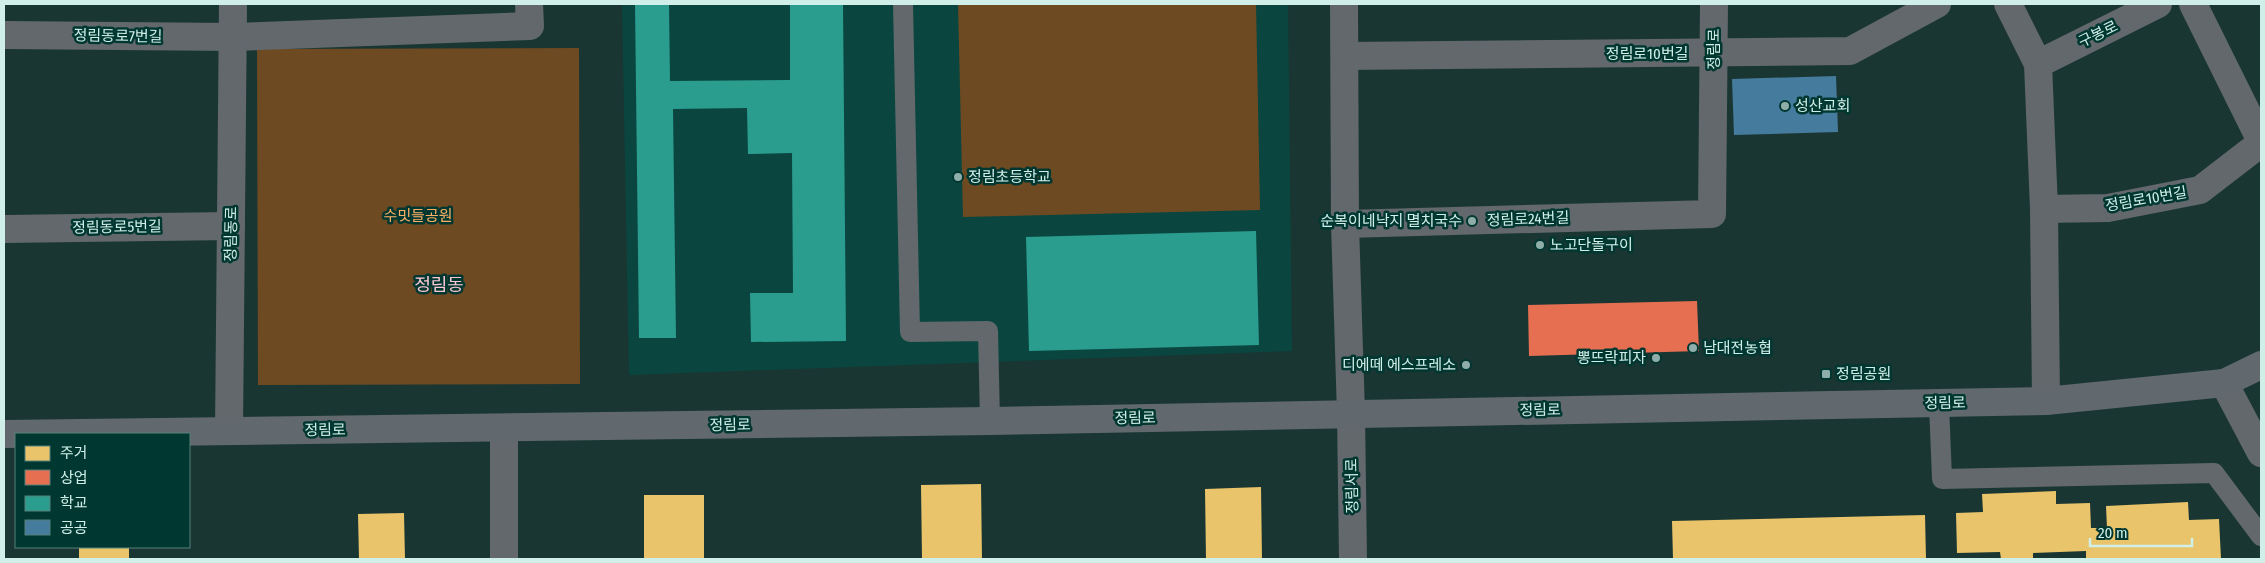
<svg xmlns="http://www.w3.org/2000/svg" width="2265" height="563" viewBox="0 0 2265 563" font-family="'Fira Sans Condensed','Noto Sans KR',sans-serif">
<rect width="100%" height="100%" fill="#1a3633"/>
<path fill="#0a463f" d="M622,4H1288L1292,351L629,375Z"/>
<g fill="#6e4a22">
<path d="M958,4H1256L1260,210L963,217Z"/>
<path d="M579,48L580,384L258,385L257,49Z"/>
</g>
<g fill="#e9c46a">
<path d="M981,484L982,559H922L921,485Z"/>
<path d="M1261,487L1262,559H1206L1205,489Z"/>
<path d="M2056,491V504L2090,503L2091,528H2107L2106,506L2188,502L2189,520L2219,519L2221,559H2086V551L2033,553V559H2001L2000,552L1957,553L1956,513L1983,512L1982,494Z"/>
<rect x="644" y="495" width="60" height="64"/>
<path d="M404,513L405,559H359L358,514Z"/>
<path d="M1925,515L1926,559H1673L1672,521Z"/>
<rect x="79" y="547" width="50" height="12"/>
</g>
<path fill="#e76f51" d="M1697,301L1699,351L1529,356L1528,305Z"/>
<g fill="#2a9d8f">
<path d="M635,4H669L670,81L790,80V4H843L846,341L751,342L750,293H793L792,153L748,154L747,108L673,109L676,338H639Z"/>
<path d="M1256,231L1259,345L1029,351L1026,237Z"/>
</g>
<path fill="#457b9d" d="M1836,76L1838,132L1734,135L1732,79Z"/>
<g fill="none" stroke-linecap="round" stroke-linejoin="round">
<g stroke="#62686c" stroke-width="20">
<path d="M903,4L910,332L988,331L990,421"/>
<path d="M1939,404L1942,479L2214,473L2261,536"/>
</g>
<g stroke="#62686c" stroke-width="28">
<path d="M1344,4L1345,224L1351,413L1353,559"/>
<path d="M2008,4L2038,64L2044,209L2046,401"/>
<path d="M2193,4L2261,141"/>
<path d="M4,35L233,37L530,26L529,4"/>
<path d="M1345,56L1850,51L1937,4"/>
<path d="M2038,64L2158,4"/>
<path d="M2044,209L2108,208L2200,190L2261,143"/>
<path d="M1345,224L1712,214L1714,4"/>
<path d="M4,229L231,226"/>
<path d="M2224,383L2261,453"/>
<path d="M229,431L233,4"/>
<path d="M504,559V428"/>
</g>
<path stroke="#61696e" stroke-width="28" d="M4,434L990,421L2046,401L2224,383L2261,365"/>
</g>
<g fill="#90aea9" stroke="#013731" stroke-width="2">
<circle cx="1785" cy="106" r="5"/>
<circle cx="958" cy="177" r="5"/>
<circle cx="1472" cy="221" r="5"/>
<circle cx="1540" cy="245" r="5"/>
<circle cx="1693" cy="348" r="5"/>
<circle cx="1656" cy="358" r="5"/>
<circle cx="1466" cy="365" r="5"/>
<rect x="1821" y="369" width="10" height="10" rx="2.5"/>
</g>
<g text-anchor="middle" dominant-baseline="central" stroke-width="5" stroke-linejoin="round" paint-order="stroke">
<g font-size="15" fill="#d0efe9" stroke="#013731">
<text transform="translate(2098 34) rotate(-26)">구봉로</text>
<text transform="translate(118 36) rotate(1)">정림동로7번길</text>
<text transform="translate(1714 49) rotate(-90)">정림로</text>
<text x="1647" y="54">정림로10번길</text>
<text transform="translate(2146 199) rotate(-10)">정림로10번길</text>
<text transform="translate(1528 219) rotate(-2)">정림로24번길</text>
<text transform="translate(117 227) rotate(-1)">정림동로5번길</text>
<text transform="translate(231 234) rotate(-89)">정림동로</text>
<text transform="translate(1945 403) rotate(-1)">정림로</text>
<text transform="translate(1540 410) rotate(-1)">정림로</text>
<text transform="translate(1135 418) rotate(-1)">정림로</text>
<text transform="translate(730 425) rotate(-1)">정림로</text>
<text transform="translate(325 430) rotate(-1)">정림로</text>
<text transform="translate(1352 486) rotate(-91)">정림서로</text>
</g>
<g font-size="15" fill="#d0efe9" stroke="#013731" text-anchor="start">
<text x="1795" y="106">성산교회</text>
<text x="968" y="177">정림초등학교</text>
<text x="1462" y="221" text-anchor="end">순복이네낙지 멸치국수</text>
<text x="1550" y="245">노고단돌구이</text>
<text x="1703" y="348">남대전농협</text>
<text x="1646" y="358" text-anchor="end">뽕뜨락피자</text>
<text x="1456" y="365" text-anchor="end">디에떼 에스프레소</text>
<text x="1836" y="374">정림공원</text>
</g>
<g font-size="15" fill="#ffb065" stroke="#013731">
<text x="418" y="216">수밋들공원</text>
</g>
<g font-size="18" fill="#fbc7d3" stroke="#013731">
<text x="439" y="285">정림동</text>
</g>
</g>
<rect width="2265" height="563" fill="none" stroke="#d0efe9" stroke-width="10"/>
<rect x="15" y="433" width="175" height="115" fill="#013731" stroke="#54817b"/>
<rect x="25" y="446" width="25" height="15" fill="#e9c46a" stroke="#54817b"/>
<text x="60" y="458" font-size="15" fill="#d0efe9">주거</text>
<rect x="25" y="470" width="25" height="15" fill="#e76f51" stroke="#54817b"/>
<text x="60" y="483" font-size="15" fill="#d0efe9">상업</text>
<rect x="25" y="496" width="25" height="15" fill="#2a9d8f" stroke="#54817b"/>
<text x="60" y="508" font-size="15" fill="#d0efe9">학교</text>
<rect x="25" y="520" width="25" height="15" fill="#457b9d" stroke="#54817b"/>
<text x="60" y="533" font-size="15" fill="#d0efe9">공공</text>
<path d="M2090 538v8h102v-8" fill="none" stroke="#d0efe9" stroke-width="2.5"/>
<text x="2098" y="538" font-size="15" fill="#d0efe9" stroke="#013731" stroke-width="4" paint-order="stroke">20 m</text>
</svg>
